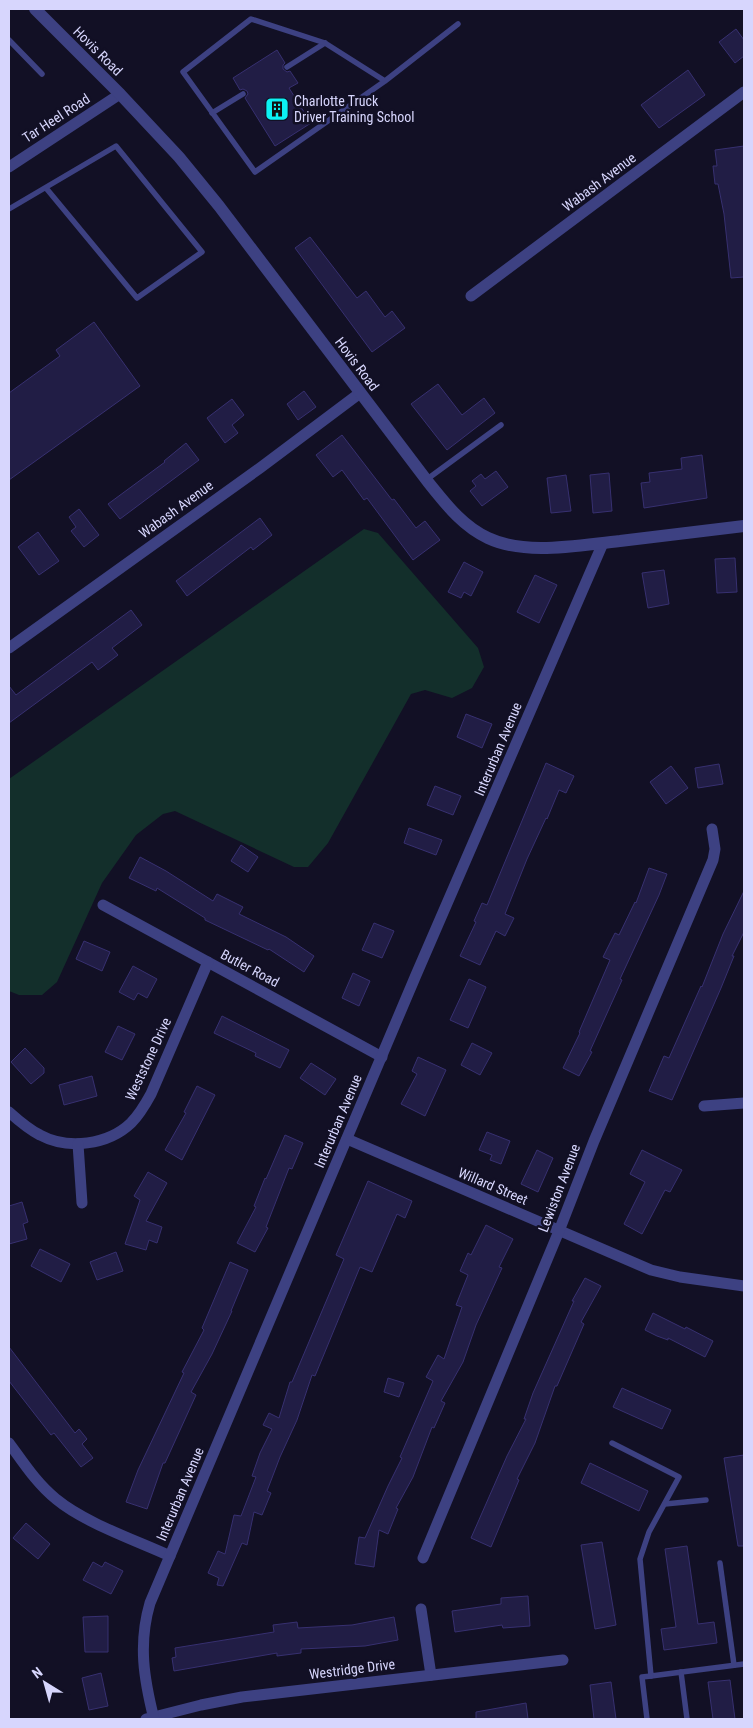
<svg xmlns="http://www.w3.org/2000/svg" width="753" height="1728" viewBox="0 0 753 1728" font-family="'Roboto Condensed',sans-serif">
<rect width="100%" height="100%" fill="#121025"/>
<path fill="#132f2b" d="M364,529L378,533L478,648L484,667L472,688L452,698L425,690L411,694L328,843L308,867H294L175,811L163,814L136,835L102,883L57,982L42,995H19L9,991V779Z"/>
<g fill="#211d45" stroke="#373070">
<path d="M736,29L744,40V56L735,63L719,42Z"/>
<path d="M277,50L285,63L283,65V69L287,72L290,71L298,83L289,88L311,123L275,146L245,98L248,94L247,91L243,89L240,90L233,78Z"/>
<path d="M688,70L705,95L659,128L641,105Z"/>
<path d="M744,146V277L731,278L724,214L718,184H715L713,166H717L715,150Z"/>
<path d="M310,237L357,298L366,291L385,317L392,311L405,328L372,352L295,248Z"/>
<path d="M94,322L140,386L9,480V393L60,356L56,350Z"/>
<path d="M438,384L462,415L484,398L495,413L447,450L411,404Z"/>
<path d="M304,391L316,407L298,420L287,404Z"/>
<path d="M232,399L244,415L232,425L238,433L225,443L207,418Z"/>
<path d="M342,435L392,500L394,499L416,528L425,521L440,540L413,560L367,498L364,500L342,470L333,477L316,455Z"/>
<path d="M186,443L199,460L120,519L108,504L165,462L164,461Z"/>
<path d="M702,455L707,498L644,508L641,483L650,482L649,473L682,469L681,458Z"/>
<path d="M496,471L508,487L482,506L470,491L476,486L472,481L481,474L485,479Z"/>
<path d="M609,473L612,511L593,513L590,475Z"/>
<path d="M566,475L571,511L551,513L547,478Z"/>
<path d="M79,509L99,535L84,547L71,531L76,527L69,517Z"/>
<path d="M260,518L272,535L253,550L251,547L187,596L176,581Z"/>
<path d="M38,532L59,561L39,575L18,547Z"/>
<path d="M735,558L737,592L717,593L715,559Z"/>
<path d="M464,562L483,572L471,596L464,592L461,598L448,592Z"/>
<path d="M664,570L669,604L648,608L642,573Z"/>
<path d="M535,575L557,585L539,623L517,612Z"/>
<path d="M131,610L142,625L112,648L118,655L98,670L92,662L9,723V686L16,695Z"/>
<path d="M466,714L492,724L482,748L457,737Z"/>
<path d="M546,763L574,776L566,793L559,790L547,819L546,818L527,859L505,914L514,918L505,936L496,931L480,965L460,956L476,922L474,921L482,903L487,905Z"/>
<path d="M719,764L723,784L698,788L695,768Z"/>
<path d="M671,766L688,788L666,804L650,782Z"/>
<path d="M435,786L461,796L453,815L427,805Z"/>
<path d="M409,828L442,840L436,855L404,843Z"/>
<path d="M241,845L258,857L248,872L231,861Z"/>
<path d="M140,857L166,871L213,901L217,894L243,907L239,914L286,937L314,956L304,972L269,949L268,950L205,920V918L157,888L156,891L129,878Z"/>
<path d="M649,868L667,874L659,895L620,979L622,980L590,1051L592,1052L579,1076L563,1068L580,1033L579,1032L610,960L603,957L615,933L619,935L635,902L636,903Z"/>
<path d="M744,891V932L732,956H734L721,988L672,1100L649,1091L664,1056L669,1058L701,986L702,987L723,934Z"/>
<path d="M374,923L394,931L382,958L362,950Z"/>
<path d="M84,941L110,952L102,971L76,959Z"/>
<path d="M133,966L157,979L147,998L138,993L134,1000L119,992Z"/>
<path d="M353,973L370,981L359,1006L342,998Z"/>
<path d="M469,979L486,987L468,1028L450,1020Z"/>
<path d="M222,1016L289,1050L280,1068L255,1056L256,1053L214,1033Z"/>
<path d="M118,1026L135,1034L122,1060L105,1052Z"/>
<path d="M472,1043L492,1053L480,1075L461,1065Z"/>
<path d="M25,1048L44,1068V1073L31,1084L11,1062Z"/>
<path d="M418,1057L446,1070L425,1116L401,1104L417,1074L412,1071Z"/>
<path d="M311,1063L336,1079L325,1095L300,1078Z"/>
<path d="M92,1076L97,1096L64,1105L59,1085Z"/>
<path d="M197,1086L215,1095L182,1160L165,1150L186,1113L184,1112Z"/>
<path d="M487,1132L510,1141L501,1164L490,1160L492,1155L479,1150Z"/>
<path d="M285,1135L303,1143L292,1169L289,1168L266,1227L268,1228L255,1252L237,1243L256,1207L254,1206L265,1178L266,1179Z"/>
<path d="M537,1150L553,1158L538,1192L521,1184Z"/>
<path d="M642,1150L682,1170L670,1192L665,1190L642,1234L624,1224L645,1182L630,1174Z"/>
<path d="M148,1172L167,1183L146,1221L162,1227L157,1243L149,1240L146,1250L125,1244L140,1200L134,1196Z"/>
<path d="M368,1181L412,1201L405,1218L397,1214L372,1272L360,1267L315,1376L312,1375L297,1420L280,1457L267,1491L271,1493L262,1515L254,1512L247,1545L242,1543L223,1586L217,1585L219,1578L208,1573L218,1551L225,1554L234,1515L241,1516L256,1477L252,1476L260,1453L272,1429L263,1425L269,1413L279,1418L290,1382H292L344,1259L336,1255Z"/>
<path d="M22,1202L28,1222L23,1224L27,1239L9,1244V1206Z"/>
<path d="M486,1225L513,1239L499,1267L502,1268L476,1325L463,1362L441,1401L445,1403L434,1428L432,1427L413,1477L396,1508L398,1509L388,1534L379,1530L374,1567L355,1564L359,1537L365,1538L388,1486L402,1458L400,1457L433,1381L426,1377L438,1355L444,1359L462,1307L456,1305L468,1275L460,1271L468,1253L471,1255Z"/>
<path d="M40,1249L70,1264L61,1282L31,1266Z"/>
<path d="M116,1252L123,1271L97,1280L90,1262Z"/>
<path d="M230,1262L248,1270L231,1311H232L212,1354L191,1392L196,1395L165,1463H163L147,1509L126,1502L138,1470L184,1373L182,1372L204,1330L202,1328Z"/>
<path d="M585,1278L601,1286L581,1322L584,1324L557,1386H555L535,1443L517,1479L519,1480L491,1547L471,1538L507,1456L526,1419H524L533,1393L574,1301H572Z"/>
<path d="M653,1313L685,1329L686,1327L713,1341L705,1357L668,1338V1340L657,1336L645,1330Z"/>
<path d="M9,1347L75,1433L79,1429L87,1439L82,1444L93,1458L81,1467L54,1433L51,1435L9,1381Z"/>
<path d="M388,1378L404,1383L399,1397L384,1392Z"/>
<path d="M622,1388L671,1410L662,1429L613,1407Z"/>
<path d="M744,1455V1546H738L724,1458Z"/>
<path d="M590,1463L648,1491L639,1511L581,1483Z"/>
<path d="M26,1523L50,1544L38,1559L13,1538Z"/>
<path d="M602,1542L616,1625L595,1629L581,1545Z"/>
<path d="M687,1546L698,1624L714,1622L717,1643L664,1650L661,1629L676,1627L665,1549Z"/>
<path d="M93,1562L102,1567L105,1562L123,1571L111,1594L83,1580Z"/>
<path d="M528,1596L530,1626L503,1628L502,1625L455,1632L452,1611L501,1604V1598Z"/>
<path d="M108,1616V1652H85L83,1617Z"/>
<path d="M394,1617L398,1640L365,1646L301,1649V1653L277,1656V1653L174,1671L172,1658L176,1657L175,1648L274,1632L273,1625L297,1622L298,1628L352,1625Z"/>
<path d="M101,1673L108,1706L89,1710L82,1678Z"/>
<path d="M730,1680L735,1719H713L708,1682Z"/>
<path d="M611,1682L616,1719H594L590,1685Z"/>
<path d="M526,1703L528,1719H476V1712Z"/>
</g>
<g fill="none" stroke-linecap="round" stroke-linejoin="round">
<g stroke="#3d4182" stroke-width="5.5">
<path d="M9,40L42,74"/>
<path d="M287,67L325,43"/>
<path d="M385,81L255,172L183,72L251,19L325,43L385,81L458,24"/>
<path d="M212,113L243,94"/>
<path d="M9,209L116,146L202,252L137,298L46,188"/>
<path d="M426,480L501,425"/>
<path d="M612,1443L679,1477L649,1532L640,1559L651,1676L744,1664"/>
<path d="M665,1504L706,1500"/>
<path d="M720,1563L734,1665"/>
<path d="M681,1672L687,1719"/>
<path d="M647,1719L642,1677L651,1676"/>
</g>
<g stroke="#3d4182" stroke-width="11">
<path d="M9,167L120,94"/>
<path d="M471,296L744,92"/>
<path d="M9,648L260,468L360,393"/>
<path d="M103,905L382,1057"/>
<path d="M704,1106L744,1103"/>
<path d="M9,1112C19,1121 28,1129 40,1135C68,1150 108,1145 131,1123C140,1114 145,1105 151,1094L208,962"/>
<path d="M347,1139L651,1270L680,1277L744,1286"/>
<path d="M78,1144L82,1203"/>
<path d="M9,1443C23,1462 37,1484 56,1499C85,1523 135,1540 170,1556"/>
<path d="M423,1558L559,1231L594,1141L713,860L715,849L712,829"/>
<path d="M421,1609L431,1675"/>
<path d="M146,1719L201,1705L242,1697L563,1660"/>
<path d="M154,1719C144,1679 138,1644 150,1603L416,975L603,543"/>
</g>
<path stroke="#3d4182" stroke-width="12" d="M35,9L120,94L179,157L219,206L428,482C445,503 462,526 488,538C526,556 579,545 620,541C661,536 703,531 744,526"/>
</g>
<defs>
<g id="building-square" transform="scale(1.25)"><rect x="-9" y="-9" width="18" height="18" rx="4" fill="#0cf1f3" stroke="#121025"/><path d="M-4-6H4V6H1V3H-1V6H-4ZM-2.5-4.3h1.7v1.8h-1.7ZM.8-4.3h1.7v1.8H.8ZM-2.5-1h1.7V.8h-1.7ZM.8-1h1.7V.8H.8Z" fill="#111"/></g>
</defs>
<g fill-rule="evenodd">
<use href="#building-square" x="277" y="109"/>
</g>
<g text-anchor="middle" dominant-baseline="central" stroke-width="5" stroke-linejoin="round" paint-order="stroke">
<g font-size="14" fill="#d7d6fd" stroke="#121025">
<text transform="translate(98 51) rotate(45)">Hovis Road</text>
<text transform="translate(56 118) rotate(-33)">Tar Heel Road</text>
<text transform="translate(599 182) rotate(-37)">Wabash Avenue</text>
<text transform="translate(357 364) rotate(53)">Hovis Road</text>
<text transform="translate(176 509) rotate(-36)">Wabash Avenue</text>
<text transform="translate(498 749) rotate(-67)">Interurban Avenue</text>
<text transform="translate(250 968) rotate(28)">Butler Road</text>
<text transform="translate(148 1059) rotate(-65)">Weststone Drive</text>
<text transform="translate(338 1121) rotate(-67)">Interurban Avenue</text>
<text transform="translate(493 1186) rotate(23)">Willard Street</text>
<text transform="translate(559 1188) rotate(-69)">Lewiston Avenue</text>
<text transform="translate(180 1494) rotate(-67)">Interurban Avenue</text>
<text transform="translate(352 1669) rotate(-7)">Westridge Drive</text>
</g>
<g font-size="14" fill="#d7d6fd" stroke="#121025" text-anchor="start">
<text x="294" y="101">Charlotte Truck<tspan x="294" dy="16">Driver Training School</tspan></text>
</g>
</g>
<rect width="753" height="1728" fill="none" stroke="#d7d6fd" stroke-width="20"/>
<g transform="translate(45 1683) rotate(323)" stroke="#121025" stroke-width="4" paint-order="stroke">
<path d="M0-4L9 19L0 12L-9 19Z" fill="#d7d6fd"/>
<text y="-8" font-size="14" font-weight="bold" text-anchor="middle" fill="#d7d6fd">N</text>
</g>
</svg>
